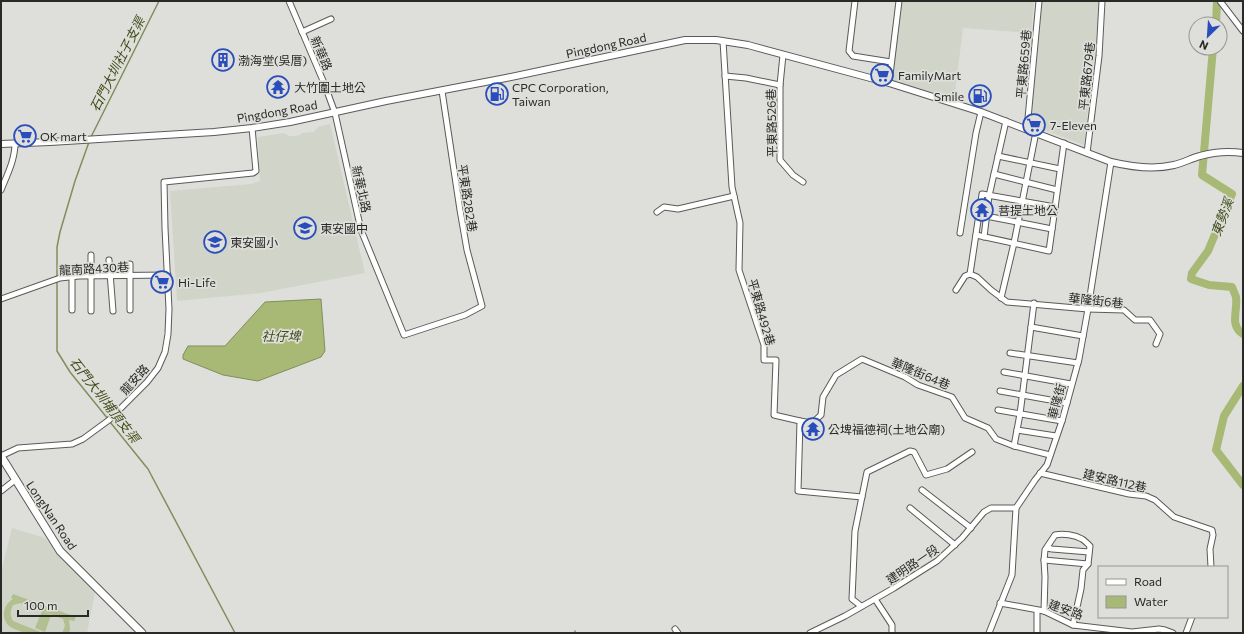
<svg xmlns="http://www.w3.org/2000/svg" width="1244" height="634" viewBox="0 0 1244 634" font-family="Commissioner,'Noto Sans TC',sans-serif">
<rect width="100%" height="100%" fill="#dedfda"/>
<g fill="#d1d4c9">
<path d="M900,1H1034L1031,33L963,28L954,100L889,82Z"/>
<path d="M1041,1H1098L1097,30L1084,145L1029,124Z"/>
<path d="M330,124L365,273L261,293L177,301L170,191L251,184L260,181L258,137L284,133L290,136H295L300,135L302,133L314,132L318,127Z"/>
<path d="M12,528L45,538L95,592L87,633H1V573Z"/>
</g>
<g fill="#b2bf90">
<path d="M13,594L76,617L74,621L69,620L70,629L69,633H62L65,626L63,619L21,603L13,605C10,612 10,615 13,621L43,633C38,633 32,634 27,633C22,632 13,629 9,626C0,617 4,604 13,599L11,598Z"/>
<path d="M42,611L51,615L45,632L35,628Z"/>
</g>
<path fill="#a7b974" stroke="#818e5d" d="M321,299L325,351L321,357L258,381L223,375L183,359V355L188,346H225L265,302Z"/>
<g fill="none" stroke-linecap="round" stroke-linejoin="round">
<g stroke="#818e5d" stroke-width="1.5">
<path d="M91,137L159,1"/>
<path d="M57,278V247L60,232L75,181L89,142"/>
<path d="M57,281V351L70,372L108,419"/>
<path d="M110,422L148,469L235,633"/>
<path d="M575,633V631"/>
</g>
<g stroke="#a7b974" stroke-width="8">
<path d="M1216,24L1217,1"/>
<path d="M1213,48L1202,175L1232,194L1208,251L1192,273L1191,279L1209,285L1232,287C1233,290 1235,294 1236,297C1238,311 1229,325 1243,334"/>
<path d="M1243,386L1224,416L1216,450L1243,485"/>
</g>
<g stroke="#5a5b57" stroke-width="7">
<g id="minor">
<path d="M289,1L324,83L335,113L361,230L404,335L465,315L482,306L467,250L460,210L442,91"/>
<path d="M855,1L849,51L853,56L891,62"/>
<path d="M1220,1L1243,31"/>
<path d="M302,32L331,19"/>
<path d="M723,41L732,187L740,223L739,270L764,345V360H776L774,415L800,421L798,491L862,497"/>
<path d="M783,55L780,85V160L793,175L803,182"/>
<path d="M725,76L746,78L780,85"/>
<path d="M889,83L899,1"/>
<path d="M1027,129L1039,1"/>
<path d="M1087,153L1099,56L1102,1"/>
<path d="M998,156L1060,169"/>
<path d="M994,174L1057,190"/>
<path d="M1,190C7,175 15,160 15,143"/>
<path d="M657,212L664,207L678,209L734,196"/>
<path d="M986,216L1052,229"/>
<path d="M960,233L976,133L981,112"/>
<path d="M976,235L1049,251L1064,143"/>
<path d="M984,237L989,196L1006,121"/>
<path d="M91,255V311"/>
<path d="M109,260L113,311"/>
<path d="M130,264V310"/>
<path d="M970,274L982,194L1055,207"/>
<path d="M72,276V310"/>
<path d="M956,290L965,276L970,274L977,277L991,290L1007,302L1088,309L1124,310L1135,320H1150L1160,334L1156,344"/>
<path d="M1001,298L1014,243L1036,132"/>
<path d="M1,299L60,278L79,276L168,275"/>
<path d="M1031,327L1083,336"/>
<path d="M1010,353L1078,363"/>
<path d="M1004,372L1071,384"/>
<path d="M1000,391L1067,403"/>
<path d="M998,410L1062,421"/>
<path d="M800,421L812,423L821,415L823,397L836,375L862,359L905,377L918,385L952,397L965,418L988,428L996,439L1014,446L1050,455"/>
<path d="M1017,430L1056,436"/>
<path d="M1014,446L1020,414L1034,303"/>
<path d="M1,456L18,448L72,444L83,439L109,420L147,382L158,368L165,352L168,334L169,309L165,228L164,182L253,173L256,171L252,128"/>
<path d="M1040,473L1129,494L1146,496L1155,500L1174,517L1212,530L1213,535L1210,549L1211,567"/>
<path d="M922,490L971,528"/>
<path d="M1,491L15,480"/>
<path d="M910,508L955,545"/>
<path d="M1047,548L1052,549L1089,552"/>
<path d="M1044,560L1088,564"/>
<path d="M875,599L892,625V633"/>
<path d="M1000,603L1044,611L1073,625L1132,632L1159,629L1165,630L1173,633"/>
<path d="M861,606L852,599L855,531L867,472L910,451L914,452L926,475L947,469L972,452"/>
<path d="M1044,611L1045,577L1044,560L1045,550L1055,535C1063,533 1075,535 1082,539C1085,541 1088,544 1090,546L1088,564L1083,570L1081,589L1073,625"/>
<path d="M675,629L678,633"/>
<path d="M810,633L845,616L894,588L937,561L962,538L984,512L991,508H1016"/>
<path d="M989,633L1012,575L1016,508L1035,480L1047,465L1062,421L1079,359L1088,309L1111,162"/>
<path d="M1037,633V611"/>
<path d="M1186,633L1192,617"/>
</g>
</g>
<g stroke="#5a5b57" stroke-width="8">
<path id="tertiary" d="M1,144L50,142L214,132L252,128L290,122L386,101L506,78L685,40H716L748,45L889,83L981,112L1111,162C1132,167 1153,170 1174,165C1183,163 1192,158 1200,156C1214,152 1229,151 1243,153"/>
</g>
<g stroke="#5a5b57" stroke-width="9">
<path id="secondary" d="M1,456L60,551L142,633"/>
</g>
<use href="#minor" stroke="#fff" stroke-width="5"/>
<use href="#tertiary" stroke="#fff" stroke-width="6"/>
<use href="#secondary" stroke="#fff" stroke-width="7"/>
</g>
<defs>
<g id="building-ring" transform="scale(1.15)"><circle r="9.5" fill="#dedfda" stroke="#2a4dbc" stroke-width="1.5"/><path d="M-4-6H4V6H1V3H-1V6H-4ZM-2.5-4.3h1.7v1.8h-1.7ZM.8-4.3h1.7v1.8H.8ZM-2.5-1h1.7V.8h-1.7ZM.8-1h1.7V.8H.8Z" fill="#2a4dbc"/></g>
<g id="supermarket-ring" transform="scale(1.15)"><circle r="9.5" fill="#dedfda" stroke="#2a4dbc" stroke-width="1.5"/><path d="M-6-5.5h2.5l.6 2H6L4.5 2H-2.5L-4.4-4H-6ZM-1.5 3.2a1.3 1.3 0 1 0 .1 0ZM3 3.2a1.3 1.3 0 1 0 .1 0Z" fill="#2a4dbc"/></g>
<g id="temple-ring" transform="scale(1.15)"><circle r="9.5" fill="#dedfda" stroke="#2a4dbc" stroke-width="1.5"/><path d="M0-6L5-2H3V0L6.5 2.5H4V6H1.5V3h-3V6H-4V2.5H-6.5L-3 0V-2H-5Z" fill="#2a4dbc"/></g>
<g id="fuel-ring" transform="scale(1.15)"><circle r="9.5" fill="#dedfda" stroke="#2a4dbc" stroke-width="1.5"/><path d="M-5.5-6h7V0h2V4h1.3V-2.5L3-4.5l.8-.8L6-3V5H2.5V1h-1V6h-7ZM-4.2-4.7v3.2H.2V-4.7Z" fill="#2a4dbc"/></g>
<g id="school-ring" transform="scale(1.15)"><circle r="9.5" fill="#dedfda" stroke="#2a4dbc" stroke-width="1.5"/><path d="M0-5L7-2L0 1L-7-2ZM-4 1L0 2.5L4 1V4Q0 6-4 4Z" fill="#2a4dbc"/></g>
</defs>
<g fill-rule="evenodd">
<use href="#building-ring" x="223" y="60"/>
<use href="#supermarket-ring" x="882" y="75"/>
<use href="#temple-ring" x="278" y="87"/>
<use href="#fuel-ring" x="497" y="94"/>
<use href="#fuel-ring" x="980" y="96"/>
<use href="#supermarket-ring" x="1034" y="125"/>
<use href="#supermarket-ring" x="25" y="136"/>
<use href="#temple-ring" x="982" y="210"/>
<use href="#school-ring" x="305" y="228"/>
<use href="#school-ring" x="215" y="242"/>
<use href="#supermarket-ring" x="162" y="282"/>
<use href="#temple-ring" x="813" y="429"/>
</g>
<g text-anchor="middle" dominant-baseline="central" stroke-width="3.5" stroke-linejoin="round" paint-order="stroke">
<g font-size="12" fill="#292927" stroke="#dedfda">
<text transform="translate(606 45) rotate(-12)">Pingdong Road</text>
<text transform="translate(322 53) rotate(67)">新華路</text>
<text transform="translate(1023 64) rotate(-85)">平東路659巷</text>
<text transform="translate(1086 76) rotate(-84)">平東路679巷</text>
<text transform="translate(277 111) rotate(-10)">Pingdong Road</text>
<text transform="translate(771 123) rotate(-91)">平東路526巷</text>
<text transform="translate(362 189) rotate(77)">新華北路</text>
<text transform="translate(468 198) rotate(81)">平東路282巷</text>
<text transform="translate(94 268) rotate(-3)">龍南路430巷</text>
<text transform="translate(1096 300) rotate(6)">華隆街6巷</text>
<text transform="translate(762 312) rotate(74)">平東路492巷</text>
<text transform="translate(921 373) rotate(23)">華隆街64巷</text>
<text transform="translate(134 379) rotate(-48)">龍安路</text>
<text transform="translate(1056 401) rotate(-75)">華隆街</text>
<text transform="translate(1115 480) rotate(13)">建安路112巷</text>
<text transform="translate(52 515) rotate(56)">LongNan Road</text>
<text transform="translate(912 564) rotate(-34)">建明路一段</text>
<text transform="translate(1066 609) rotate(19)">建安路</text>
</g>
<g font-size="12" fill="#292927" stroke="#dedfda" text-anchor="start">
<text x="238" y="60">渤海堂(吳厝)</text>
<text x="898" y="75">FamilyMart</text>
<text x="294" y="87">大竹圍土地公</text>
<text x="512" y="87">CPC Corporation,<tspan x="512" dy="14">Taiwan</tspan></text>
<text x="964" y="96" text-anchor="end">Smile</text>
<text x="1050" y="125">7-Eleven</text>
<text x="40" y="136">OK mart</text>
<text x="998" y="210">菩提土地公</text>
<text x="320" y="228">東安國中</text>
<text x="230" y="242">東安國小</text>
<text x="178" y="282">Hi-Life</text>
<text x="828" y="429">公埤福德祠(土地公廟)</text>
</g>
<g font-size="13" font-style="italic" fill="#414d1a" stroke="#dedfda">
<text transform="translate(117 64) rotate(-63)">石門大圳社子支渠</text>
<text transform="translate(1222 217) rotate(-69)">東勢溪</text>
<text x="281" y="336">社仔埤</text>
<text transform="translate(105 400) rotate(52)">石門大圳埔頂支渠</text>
</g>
</g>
<rect width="1244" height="634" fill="none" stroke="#292927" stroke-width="4"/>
<rect x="1098" y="566" width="130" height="52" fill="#dedfda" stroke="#969692"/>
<rect x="1106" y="579" width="20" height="6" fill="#ffffff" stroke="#969692"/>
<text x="1134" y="586" font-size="12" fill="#292927">Road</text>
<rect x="1106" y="596" width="20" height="12" fill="#a7b974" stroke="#969692"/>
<text x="1134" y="606" font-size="12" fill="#292927">Water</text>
<g transform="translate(1208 36) rotate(205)"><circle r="19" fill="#dedfda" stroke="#969692"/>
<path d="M0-3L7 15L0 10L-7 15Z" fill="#2a4dbc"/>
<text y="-6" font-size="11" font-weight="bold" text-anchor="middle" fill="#292927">N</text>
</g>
<path d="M18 610v6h70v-6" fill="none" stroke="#292927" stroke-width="2"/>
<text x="24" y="610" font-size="12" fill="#292927" stroke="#dedfda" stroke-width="3" paint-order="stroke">100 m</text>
</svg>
